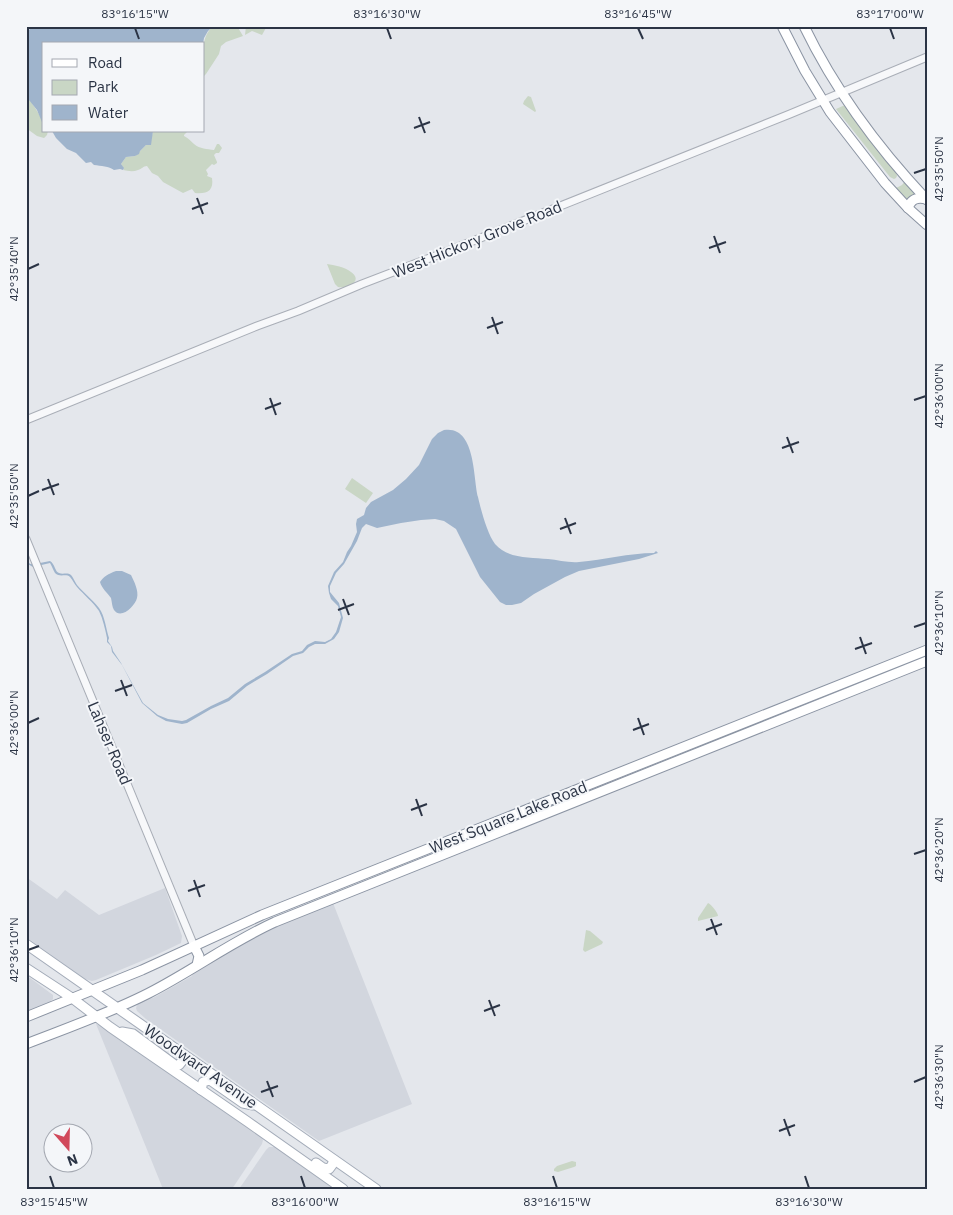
<svg xmlns="http://www.w3.org/2000/svg" width="953" height="1215" viewBox="0 0 953 1215" font-family="'IBM Plex Sans',sans-serif">
<rect width="100%" height="100%" fill="#e4e7ec"/>
<g fill="#d2d6de">
<path d="M26,877L57,899L65,890L99,915L165,888L182,936L181,943L156,955L96,980L92,981L85,979L26,937Z"/>
<path d="M333,903L412,1104L319,1141L146,1019L137,1011L136,1008L138,1003L146,999L153,998L192,976L193,973L253,937L269,929Z"/>
<path d="M26,975L53,995V999L50,1002L26,1012Z"/>
<path d="M96,1024L103,1027L261,1137L263,1140L262,1144L234,1186L231,1189H163Z"/>
<path d="M269,1147H275L334,1189H239L266,1150Z"/>
</g>
<g fill="#c9d6c5">
<path d="M213,26H237L243,36L226,42L221,46L219,54L206,74L204,76C204,58 199,39 213,26Z"/>
<path d="M246,26H267L262,35L252,31L245,35Z"/>
<path d="M26,93C32,106 44,116 44,131H48L47,135L44,138L37,136L26,128Z"/>
<path d="M528,96L531,97L536,111L535,112L523,104L524,101Z"/>
<path d="M845,105L896,171L897,176L896,178L894,179L890,177L836,109Z"/>
<path d="M153,131H188L184,135V136C189,139 191,141 194,144C200,149 207,149 214,150L217,144H219L222,148L219,153H216L214,155L217,162V163L214,165L212,164L206,170L208,174L207,176L212,178C214,191 207,194 195,193L192,189L183,193L163,182L158,176L152,173L147,166C143,166 142,169 138,170C133,172 128,171 123,170L124,169L121,164L126,157L135,156L146,145H150Z"/>
<path d="M905,181L917,194L908,200L896,188L902,185Z"/>
<path d="M327,264C334,265 345,267 351,272C364,281 347,289 338,287L335,284Z"/>
<path d="M352,478L373,493L366,503L345,489Z"/>
<path d="M708,903C711,904 718,913 718,916L698,921V918Z"/>
<path d="M586,930L590,931L603,942L602,944L585,952L583,950Z"/>
<path d="M572,1161L576,1162V1166L574,1167L558,1172L554,1171V1169L557,1166Z"/>
</g>
<g fill="#9fb4cc">
<path d="M33,26H213L208,31L204,38L203,44H44V127L37,110L29,100L26,93V33Z"/>
<path d="M52,131H153L151,145H146L140,151L139,154L135,156L126,157L121,164L124,168L123,170L120,169L114,170C109,166 101,166 94,165L91,162L86,163L76,153L67,149L56,138Z"/>
<path d="M444,430C476,425 473,478 478,497C481,510 487,533 495,544C508,559 530,557 548,559C558,560 569,563 579,562C604,560 629,553 654,553L656,551L658,553L639,559L579,571L565,577L534,594L521,603L512,605H506L500,602L480,577L456,529L444,521L435,519L421,520L401,523L377,528L366,524L362,528L357,541L344,564L336,573L330,586V592L339,603L343,618L339,632L334,639L325,644H315L309,647L303,653L293,656L267,674L247,686L229,701L211,709L187,723L182,724L166,721L157,716L142,703L122,665L112,652L111,646L107,642V638C105,629 103,619 99,611C93,602 84,595 77,587C74,584 73,580 70,577C66,573 60,578 55,573C53,570 52,566 50,563L33,567L26,563V559L30,564L40,563L50,561C55,564 55,572 59,573C63,575 67,572 71,575C73,577 75,582 77,585C84,593 92,599 99,608C105,616 106,629 109,638L108,641L112,647L113,651L121,663L143,703L158,715L168,719L182,721L186,720L211,706L228,698L245,684L265,672L292,654L302,651L307,645L315,641L325,642L331,639L336,632L341,617L338,606L331,599L329,593L328,586L334,572L343,562L347,552L351,546L357,532L356,524L357,519L364,515L366,508L371,502L393,490L406,479L419,465L432,439L438,433Z"/>
<path d="M116,571H122L131,575C134,581 139,591 137,598C135,606 121,620 114,610C112,607 112,602 111,598C107,592 102,589 100,582C104,576 108,574 116,571Z"/>
</g>
<g fill="none" stroke-linecap="round" stroke-linejoin="round">
<g stroke="#a9aeb7" stroke-width="9">
<g id="tertiary">
<path d="M26,420L257,326L298,311L362,284L448,251L790,114L927,57"/>
<path d="M26,539L194,946"/>
</g>
</g>
<g stroke="#a3abb8" stroke-width="11">
<g id="primary">
<path d="M26,944L376,1189"/>
<path d="M26,968L72,998L110,1027L248,1122L343,1189"/>
<path d="M122,1032L133,1034L175,1065H179L183,1060L181,1053"/>
<path d="M201,1090L203,1082L210,1080L243,1103L253,1105"/>
<path d="M316,1163L323,1168L329,1169L332,1165L334,1160"/>
</g>
</g>
<g stroke="#8b94a3" stroke-width="11">
<g id="trunk">
<path d="M782,26L805,71L830,112L885,183L908,208L927,225"/>
<path d="M804,26C835,90 878,148 927,200"/>
<path d="M908,208C911,199 917,197 926,199"/>
<path d="M194,946L199,956L197,965"/>
<path d="M26,1017L142,970L262,915L927,650"/>
<path d="M26,1044C67,1028 110,1013 149,993C192,971 231,942 275,922L927,661"/>
</g>
</g>
<use href="#tertiary" stroke="#f7f8fa" stroke-width="7"/>
<use href="#primary" stroke="#fff" stroke-width="9"/>
<use href="#trunk" stroke="#fff" stroke-width="9"/>
</g>
<path fill="none" stroke="#2b3445" stroke-width="2" d="M135,28L139,39M387,28L391,39M638,28L643,39M890,28L894,39M419,117L425,133M414,128L430,122M914,173L926,169M197,198L203,214M192,209L208,203M714,236L720,253M709,248L726,242M28,269L39,264M492,317L498,334M487,328L503,322M270,398L276,415M914,400L926,396M265,409L281,403M787,437L793,453M782,448L799,442M48,479L54,495M42,490L59,484M28,496L39,491M565,518L571,534M560,529L576,523M343,599L349,615M338,610L354,604M914,627L926,623M860,637L866,654M855,649L872,643M121,680L127,696M115,691L132,685M638,718L644,735M28,723L39,718M633,730L649,724M416,799L422,816M411,810L427,804M914,854L926,850M194,880L200,897M188,891L205,885M711,919L717,935M706,930L722,924M28,950L39,946M489,1000L495,1016M484,1011L500,1005M267,1081L273,1097M914,1082L926,1077M261,1092L278,1086M784,1119L790,1136M779,1131L795,1125M50,1176L54,1188M301,1176L305,1188M553,1176L557,1188M805,1176L809,1188"/>
<g text-anchor="middle" dominant-baseline="central" stroke-width="4" stroke-linejoin="round" paint-order="stroke">
<g font-size="16" fill="#2b3445" stroke="#f4f6f9">
<text transform="translate(477 239) rotate(-22)">West Hickory Grove Road</text>
<text transform="translate(110 743) rotate(67)">Lahser Road</text>
<text transform="translate(508 817) rotate(-22)">West Square Lake Road</text>
<text transform="translate(201 1066) rotate(35)">Woodward Avenue</text>
</g>
</g>
<rect width="953" height="1215" fill="none" stroke="#f4f6f9" stroke-width="55"/>
<rect x="42" y="42" width="162" height="90" fill="#f4f6f9" stroke="#a4a8b1"/>
<rect x="52" y="59" width="25" height="8" fill="#ffffff" stroke="#a4a8b1"/>
<text x="88" y="68" font-size="15" fill="#2b3445">Road</text>
<rect x="52" y="80" width="25" height="15" fill="#c9d6c5" stroke="#a4a8b1"/>
<text x="88" y="92" font-size="15" fill="#2b3445">Park</text>
<rect x="52" y="105" width="25" height="15" fill="#9fb4cc" stroke="#a4a8b1"/>
<text x="88" y="118" font-size="15" fill="#2b3445">Water</text>
<g transform="translate(68 1148) rotate(160)"><circle r="24" fill="#f4f6f9" stroke="#a4a8b1"/>
<path d="M0-4L9 19L0 12L-9 19Z" fill="#d1495b"/>
<text y="-8" font-size="14" font-weight="bold" text-anchor="middle" fill="#2b3445">N</text>
</g>
<rect x="28" y="28" width="898" height="1160" fill="none" stroke="#2b3445" stroke-width="2"/>
<g font-size="12" text-anchor="middle" fill="#2b3445">
<text x="135" y="18">83°16'15"W</text>
<text x="387" y="18">83°16'30"W</text>
<text x="638" y="18">83°16'45"W</text>
<text x="890" y="18">83°17'00"W</text>
<text transform="translate(939 169) rotate(-90)" y="4">42°35'50"N</text>
<text transform="translate(14 269) rotate(-90)" y="4">42°35'40"N</text>
<text transform="translate(939 396) rotate(-90)" y="4">42°36'00"N</text>
<text transform="translate(14 496) rotate(-90)" y="4">42°35'50"N</text>
<text transform="translate(939 623) rotate(-90)" y="4">42°36'10"N</text>
<text transform="translate(14 723) rotate(-90)" y="4">42°36'00"N</text>
<text transform="translate(939 850) rotate(-90)" y="4">42°36'20"N</text>
<text transform="translate(14 950) rotate(-90)" y="4">42°36'10"N</text>
<text transform="translate(939 1077) rotate(-90)" y="4">42°36'30"N</text>
<text x="54" y="1206">83°15'45"W</text>
<text x="305" y="1206">83°16'00"W</text>
<text x="557" y="1206">83°16'15"W</text>
<text x="809" y="1206">83°16'30"W</text>
</g>
</svg>
